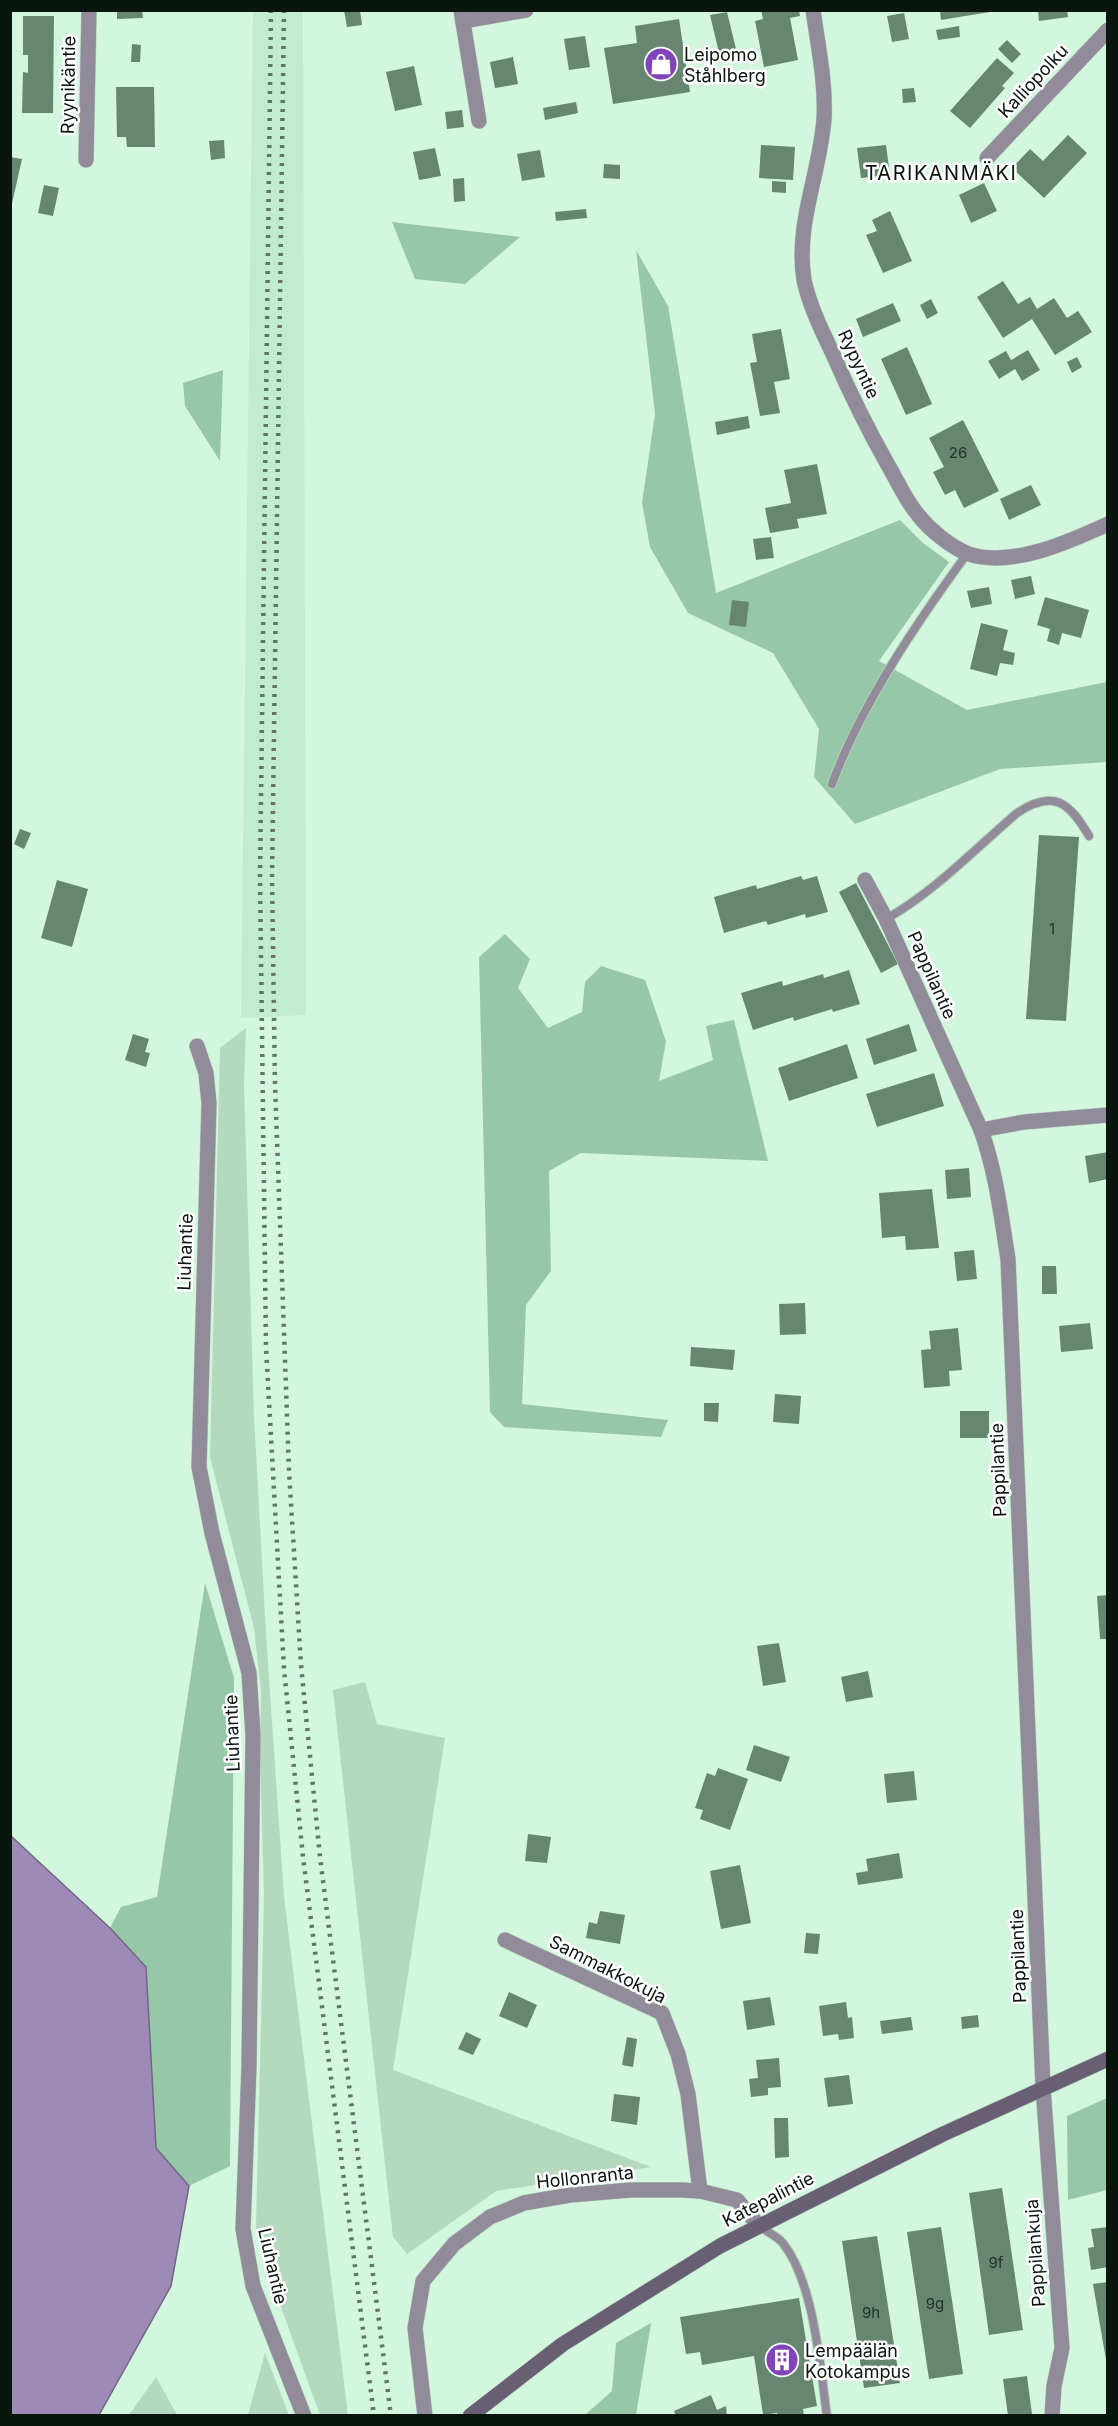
<svg xmlns="http://www.w3.org/2000/svg" width="1118" height="2426" viewBox="0 0 1118 2426" font-family="Inter,sans-serif">
<rect width="100%" height="100%" fill="#d3f6de"/>
<path fill="#c2eccf" d="M253,11H303L306,1015L241,1018Z"/>
<g fill="#b4d9bf">
<path d="M246,1028L244,1085L254,1417L266,1634L284,1897L348,2415H320L282,2310L256,2227L264,1896L260,1754L261,1691L254,1628L210,1457L220,1048Z"/>
<path d="M365,1682L377,1724L445,1738L393,2070L651,2167L496,2191L407,2254L393,2237L333,1690Z"/>
<path d="M265,2353L289,2415H248Z"/>
<path d="M156,2377L177,2415H129Z"/>
</g>
<g fill="#96c8a7">
<path d="M392,222L520,237L465,284L415,279Z"/>
<path d="M636,250L668,306L716,593L900,520L923,543L949,562L879,661L967,710L1107,682V762L1000,769L855,824L814,777L819,729L773,653L688,613L650,547L642,503L655,414Z"/>
<path d="M223,370L220,461L185,406L183,383Z"/>
<path d="M505,934L530,959L518,988L548,1028L582,1012L585,982L601,966L645,980L666,1041L659,1081L713,1060L706,1026L734,1020L768,1161L581,1153L549,1171L551,1271L526,1305L522,1404L668,1420L661,1437L504,1427L490,1412L479,957Z"/>
<path d="M205,1583L234,1678L230,2166L189,2186L156,2148L146,1967L110,1928L121,1907L157,1897Z"/>
<path d="M1107,2098V2190L1068,2200L1067,2116Z"/>
<path d="M651,2323L636,2415H585L612,2391L616,2343Z"/>
</g>
<path fill="#9e8ab7" stroke="#716784" stroke-width="1.5" d="M11,1836L110,1928L146,1967L156,2148L189,2186L171,2286L99,2415H11Z"/>
<g fill="#668671">
<path d="M117,10H142L143,18L117,19Z"/>
<path d="M344,10H360L362,25L347,27Z"/>
<path d="M761,10H799L800,16L790,18L798,60L764,67L755,21L763,19Z"/>
<path d="M940,10H990V12L941,20Z"/>
<path d="M1038,10H1067L1068,17L1039,21Z"/>
<path d="M727,12L737,53L720,57L710,15Z"/>
<path d="M904,13L909,39L892,42L887,16Z"/>
<path d="M23,16H54L53,113H22L23,72L28,73V55H23Z"/>
<path d="M679,19L690,92L613,104L604,48L637,43L635,26Z"/>
<path d="M959,26L960,37L938,40L936,30Z"/>
<path d="M585,36L590,67L569,70L564,39Z"/>
<path d="M1007,40L1021,54L1012,63L998,49Z"/>
<path d="M132,44L141,45L140,62H131Z"/>
<path d="M513,57L518,84L495,88L490,62Z"/>
<path d="M997,58L1014,73L1002,86L1005,88L970,128L950,111Z"/>
<path d="M414,66L422,105L395,111L386,72Z"/>
<path d="M116,87H154L155,147H127L126,137H117Z"/>
<path d="M914,88L916,102L903,103L902,89Z"/>
<path d="M576,102L578,113L545,120L543,108Z"/>
<path d="M462,110L464,127L447,129L445,112Z"/>
<path d="M1068,135L1087,153L1044,198L1012,168L1030,149L1043,161Z"/>
<path d="M224,140L225,158L211,160L209,141Z"/>
<path d="M761,145L795,147L793,180L759,178Z"/>
<path d="M886,145L890,175L861,178L857,148Z"/>
<path d="M435,148L441,176L419,180L413,152Z"/>
<path d="M540,150L545,177L522,181L517,154Z"/>
<path d="M10,157L22,159L11,208H10Z"/>
<path d="M604,164L620,165V179L603,178Z"/>
<path d="M464,178L465,201L454,202L453,179Z"/>
<path d="M772,181L786,182V193L772,192Z"/>
<path d="M984,183L997,211L971,223L959,195Z"/>
<path d="M44,185L59,188L53,216L38,213Z"/>
<path d="M586,209L587,218L556,221L555,212Z"/>
<path d="M890,211L912,261L883,273L866,235L877,231L872,220Z"/>
<path d="M1003,281L1018,304L1030,297L1037,309L1054,298L1067,318L1078,311L1092,332L1055,355L1032,319L1003,338L977,297Z"/>
<path d="M931,299L938,313L927,319L920,305Z"/>
<path d="M893,303L901,321L863,337L856,319Z"/>
<path d="M781,329L790,379L774,382L780,413L760,416L750,363L757,362L752,334Z"/>
<path d="M907,347L932,404L906,415L881,359Z"/>
<path d="M1028,350L1040,370L1022,381L1015,369L999,379L988,361L1006,351L1011,360Z"/>
<path d="M1077,357L1082,367L1072,373L1067,362Z"/>
<path d="M748,416L750,428L717,435L715,422Z"/>
<path d="M963,420L999,491L964,508L955,490L945,495L933,472L944,467L929,438Z"/>
<path d="M817,464L827,514L797,519L799,528L770,533L765,508L791,503L784,470Z"/>
<path d="M1031,485L1041,505L1009,520L1000,499Z"/>
<path d="M771,537L774,558L756,560L753,539Z"/>
<path d="M1031,576L1035,594L1015,599L1011,580Z"/>
<path d="M989,587L992,604L971,608L967,591Z"/>
<path d="M1045,597L1089,610L1081,638L1062,633L1059,645L1047,641L1050,629L1037,625Z"/>
<path d="M732,600L749,602L746,627L729,625Z"/>
<path d="M981,623L1008,630L1003,650L1015,653L1013,665L1000,663L997,676L970,669Z"/>
<path d="M20,829L31,833L24,849L14,844Z"/>
<path d="M1039,835L1079,837L1066,1021L1026,1019Z"/>
<path d="M801,876L803,880L817,876L828,912L806,918L805,914L768,925L766,921L724,933L714,897L756,885L757,889Z"/>
<path d="M57,880L88,889L72,947L41,938Z"/>
<path d="M856,883L898,964L881,973L839,892Z"/>
<path d="M849,970L860,1004L833,1012L832,1009L794,1021L793,1017L753,1030L741,993L782,981L783,986L823,974L824,978Z"/>
<path d="M909,1024L917,1051L874,1065L866,1039Z"/>
<path d="M133,1034L149,1039L145,1052L150,1053L146,1067L125,1060Z"/>
<path d="M847,1044L858,1078L789,1101L778,1068Z"/>
<path d="M934,1073L944,1106L877,1127L866,1094Z"/>
<path d="M1108,1152V1179L1089,1183L1085,1156Z"/>
<path d="M969,1168L971,1197L947,1199L945,1170Z"/>
<path d="M932,1189L939,1248L906,1250L905,1236L882,1238L879,1193Z"/>
<path d="M974,1250L977,1279L957,1281L954,1252Z"/>
<path d="M1042,1266H1056L1057,1294H1042Z"/>
<path d="M805,1303L806,1334L780,1335L779,1304Z"/>
<path d="M1090,1323L1093,1349L1061,1352L1059,1326Z"/>
<path d="M958,1328L962,1370L949,1371L950,1386L924,1388L921,1350L931,1349L929,1331Z"/>
<path d="M691,1347L735,1350L733,1370L690,1366Z"/>
<path d="M775,1394L801,1396L799,1424L773,1422Z"/>
<path d="M704,1403H719L718,1422L704,1421Z"/>
<rect x="960" y="1411" width="29" height="27"/>
<path d="M1108,1595V1639H1100L1097,1596Z"/>
<path d="M779,1643L786,1682L763,1686L757,1646Z"/>
<path d="M868,1671L873,1697L846,1702L841,1677Z"/>
<path d="M754,1745L790,1757L781,1782L746,1770Z"/>
<path d="M718,1768L748,1779L730,1830L700,1819L703,1810L695,1808L707,1773L715,1776Z"/>
<path d="M914,1771L917,1800L887,1803L884,1774Z"/>
<path d="M528,1834L551,1837L547,1863L525,1861Z"/>
<path d="M899,1853L903,1878L858,1885L856,1873L868,1871L866,1859Z"/>
<path d="M740,1865L751,1923L721,1929L710,1871Z"/>
<path d="M600,1911L625,1915L620,1944L586,1938L589,1922L597,1924Z"/>
<path d="M806,1933L820,1934L818,1954L804,1953Z"/>
<path d="M509,1992L537,2005L527,2028L499,2016Z"/>
<path d="M770,1997L775,2025L747,2030L743,2001Z"/>
<path d="M846,2002L848,2018L852,2017L854,2038L839,2040L838,2034L823,2036L819,2006Z"/>
<path d="M978,2015L979,2027L962,2029L961,2017Z"/>
<path d="M911,2017L913,2030L882,2034L880,2021Z"/>
<path d="M466,2032L481,2039L473,2055L458,2049Z"/>
<path d="M627,2037L637,2039L633,2067L622,2065Z"/>
<path d="M779,2058L781,2087L768,2088V2095L751,2097L749,2079L758,2078L756,2060Z"/>
<path d="M849,2075L853,2104L828,2107L824,2078Z"/>
<path d="M614,2094L640,2097L637,2125L611,2121Z"/>
<path d="M774,2118H788L789,2157L775,2158Z"/>
<path d="M1002,2188L1023,2330L989,2335L969,2193Z"/>
<path d="M941,2227L963,2374L929,2379L907,2232Z"/>
<path d="M1108,2227V2267L1091,2270L1088,2248L1094,2247L1091,2229Z"/>
<path d="M877,2236L900,2383L864,2388L842,2241Z"/>
<path d="M1108,2282V2360H1106L1093,2284Z"/>
<path d="M799,2298L817,2406L803,2409L804,2416H778L777,2413L763,2415L754,2356L702,2365L700,2352L686,2354L680,2317Z"/>
<path d="M1027,2376L1032,2414L1008,2416L1003,2379Z"/>
<path d="M711,2395L717,2410L726,2406L727,2416H676L674,2411Z"/>
</g>
<g fill="none" stroke-linecap="round" stroke-linejoin="round">
<g stroke="#b3d2bd" stroke-width="10">
<g id="lane">
<path d="M832,784C861,705 917,622 967,554"/>
<path d="M886,919C935,891 974,850 1017,813C1054,789 1069,802 1089,836"/>
<path d="M759,2226C766,2231 776,2236 782,2242C814,2281 820,2366 827,2416"/>
</g>
</g>
<g stroke="#b3d2bd" stroke-width="16">
<g id="street">
<path d="M461,10L479,121"/>
<path d="M813,10C818,46 826,83 824,119C820,173 795,225 804,280C809,304 821,329 832,352C849,391 867,428 888,465C898,482 906,501 919,516C930,530 952,548 969,554C1011,568 1069,542 1108,524"/>
<path d="M463,21L526,10"/>
<path d="M987,158L1108,30"/>
<path d="M86,160L89,10"/>
<path d="M865,880L886,919L981,1130C996,1172 1001,1215 1008,1259L1043,2087L1062,2348L1054,2386L1052,2416"/>
<path d="M197,1046L206,1073L209,1103L199,1467L212,1533L249,1673L253,1735L249,2066L243,2229L253,2286L304,2416"/>
<path d="M981,1130L1024,1122L1108,1115"/>
<path d="M505,1940L662,2013L678,2054L688,2094L700,2191"/>
<path d="M425,2416L415,2328L423,2281L454,2244L490,2217L524,2203L570,2195L631,2190H681L700,2191L737,2200L759,2226"/>
</g>
</g>
<g stroke="#b3d2bd" stroke-width="16">
<path id="secondary" d="M470,2416L563,2344L720,2246L941,2135L1108,2059"/>
</g>
<use href="#lane" stroke="#928c9a" stroke-width="8"/>
<use href="#street" stroke="#928c9a" stroke-width="15"/>
<use href="#secondary" stroke="#685f73" stroke-width="15"/>
<g stroke="#5f7566" stroke-width="4.5" stroke-dasharray="3 6" stroke-linecap="butt">
<path d="M271,10L260,877L266,1347L284,1669L303,1857L374,2416"/>
<path d="M284,10L272,877L275,1084L289,1471L301,1665L320,1857L391,2416"/>
</g>
</g>
<defs>
<g id="shop-disc" transform="scale(1.725)"><circle r="9.5" fill="#8143b9" stroke="#fff"/><path d="M-5-2.5h2.3a2.7 3.5 0 0 1 5.4 0H5L5.5 6h-11ZM-1.5-2.5h3a1.5 2.3 0 0 0-3 0Z" fill="#fff"/></g>
<g id="building-disc" transform="scale(1.725)"><circle r="9.5" fill="#8143b9" stroke="#fff"/><path d="M-4-6H4V6H1V3H-1V6H-4ZM-2.5-4.3h1.7v1.8h-1.7ZM.8-4.3h1.7v1.8H.8ZM-2.5-1h1.7V.8h-1.7ZM.8-1h1.7V.8H.8Z" fill="#fff"/></g>
</defs>
<g fill-rule="evenodd">
<use href="#shop-disc" x="661" y="64"/>
<use href="#building-disc" x="782" y="2360"/>
</g>
<g text-anchor="middle" dominant-baseline="central" stroke-width="5" stroke-linejoin="round" paint-order="stroke">
<g font-size="15" fill="#203126">
<text x="958" y="452">26</text>
<text x="1052" y="928">1</text>
<text x="996" y="2262">9f</text>
<text x="935" y="2303">9g</text>
<text x="871" y="2312">9h</text>
</g>
<g font-size="18" fill="#09150d" stroke="#fff" text-anchor="start">
<text x="684" y="54">Leipomo<tspan x="684" dy="21">Ståhlberg</tspan></text>
<text x="805" y="2350">Lempäälän<tspan x="805" dy="21">Kotokampus</tspan></text>
</g>
<g font-size="18" fill="#09150d" stroke="#fff">
<text transform="translate(1033 81) rotate(-47)">Kalliopolku</text>
<text transform="translate(68 85) rotate(-89)">Ryynikäntie</text>
<text transform="translate(859 364) rotate(65)">Rypyntie</text>
<text transform="translate(932 975) rotate(66)">Pappilantie</text>
<text transform="translate(185 1252) rotate(-88)">Liuhantie</text>
<text transform="translate(998 1470) rotate(-92)">Pappilantie</text>
<text transform="translate(232 1733) rotate(-92)">Liuhantie</text>
<text transform="translate(1018 1956) rotate(-92)">Pappilantie</text>
<text transform="translate(608 1969) rotate(27)">Sammakkokuja</text>
<text transform="translate(585 2177) rotate(-6)">Hollonranta</text>
<text transform="translate(768 2199) rotate(-27)">Katepalintie</text>
<text transform="translate(1035 2253) rotate(-94)">Pappilankuja</text>
<text transform="translate(273 2266) rotate(77)">Liuhantie</text>
</g>
<g font-size="20" letter-spacing="1.5" fill="#09150d" stroke="#fff">
<text x="941" y="173">TARIKANMÄKI</text>
</g>
</g>
<rect width="1118" height="2426" fill="none" stroke="#09150d" stroke-width="24"/>
</svg>
